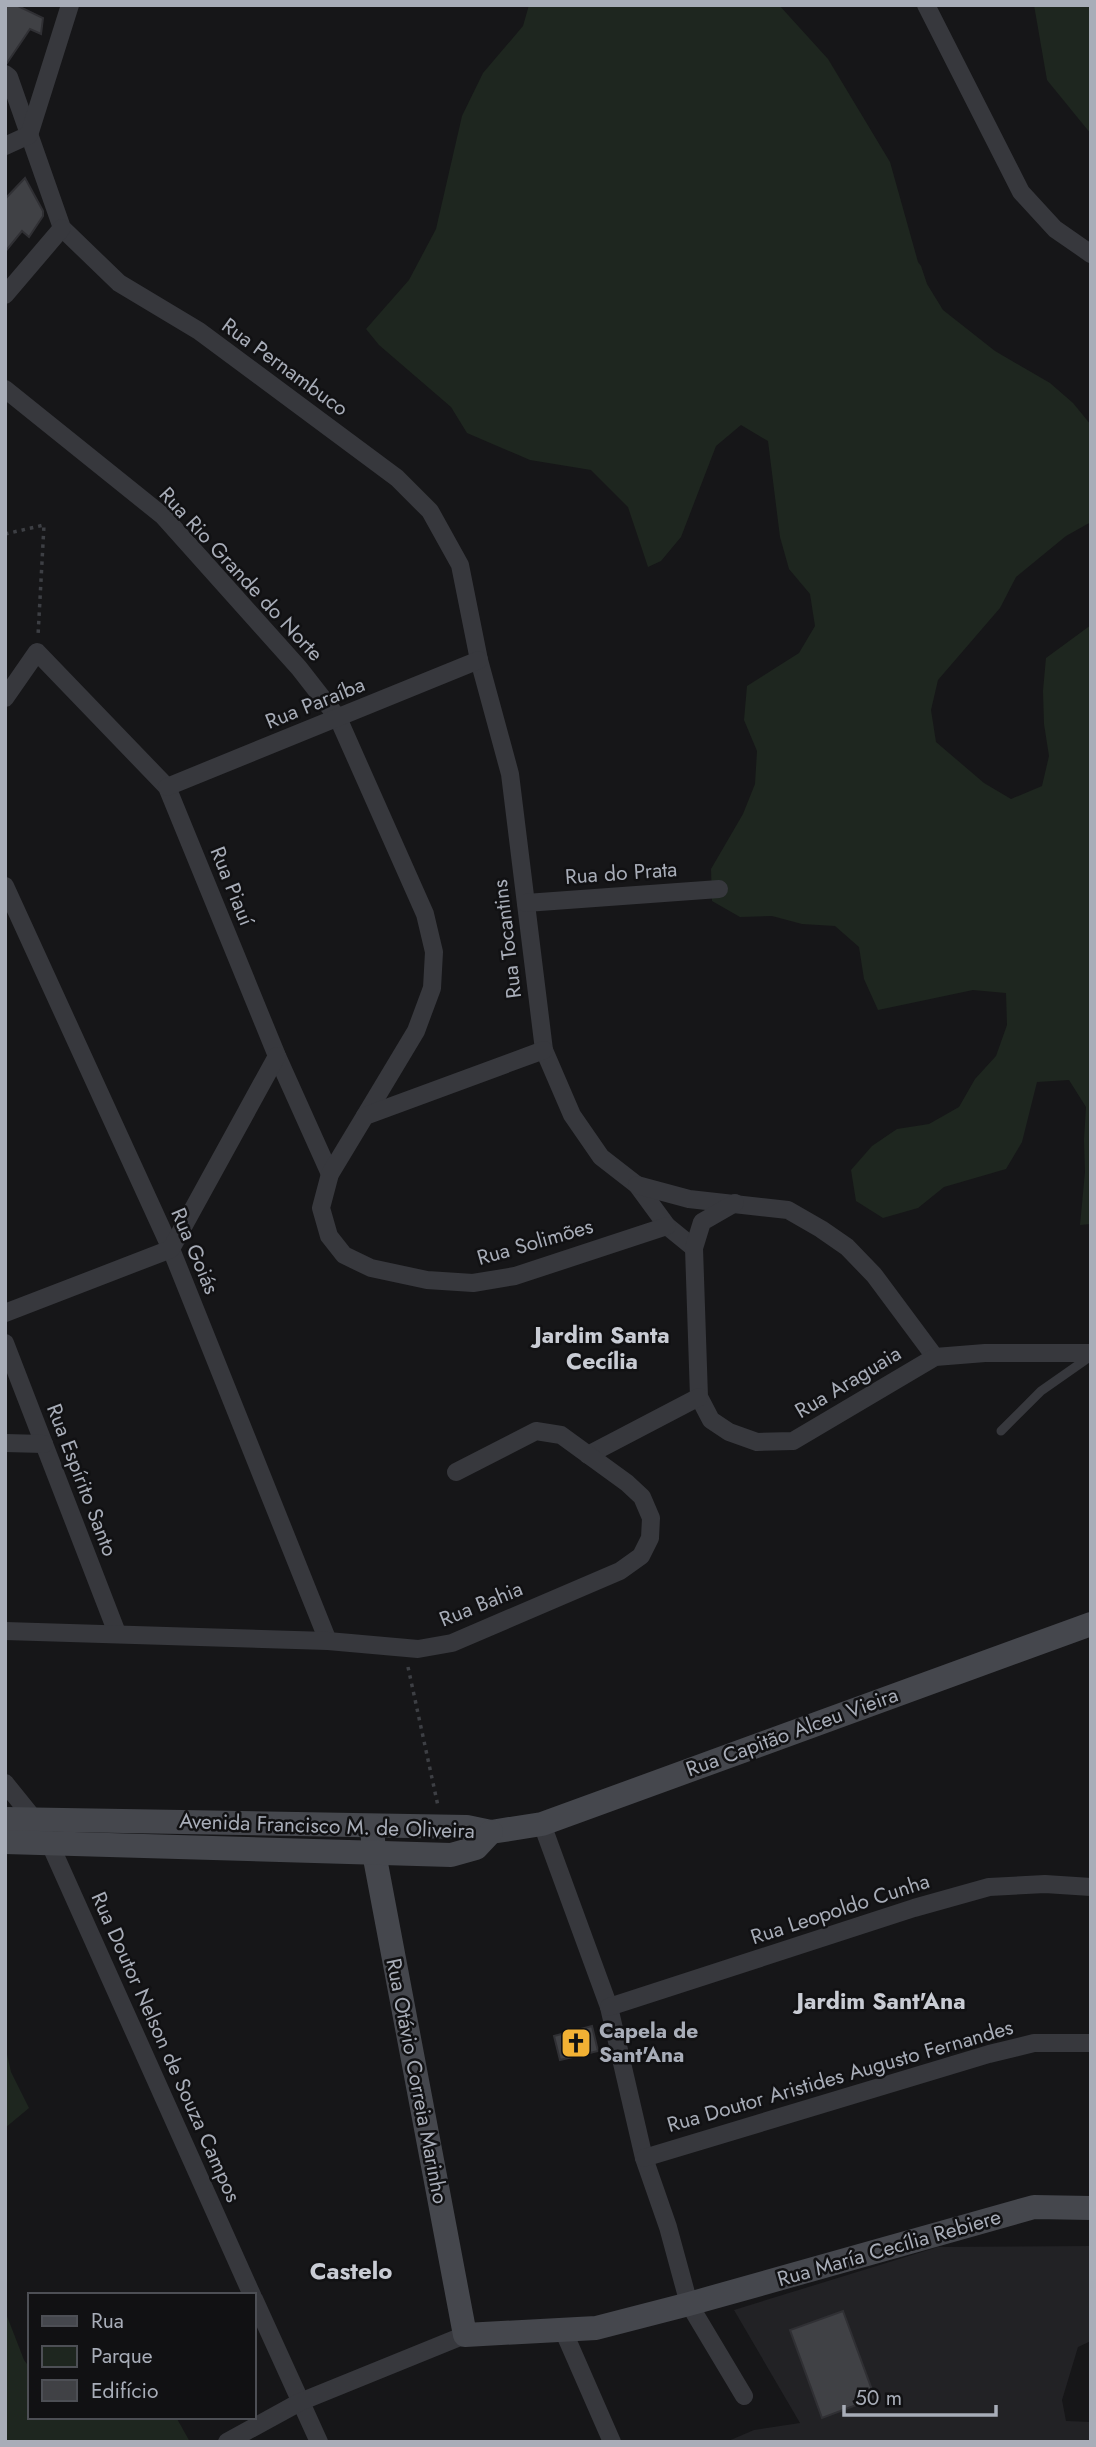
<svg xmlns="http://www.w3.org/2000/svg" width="1096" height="2447" viewBox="0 0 1096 2447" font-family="Jost,sans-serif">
<rect width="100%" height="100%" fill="#161618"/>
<path fill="#222225" d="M1091,2246V2341L1078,2347L1062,2400L1066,2421L1091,2422V2442H726L754,2430L800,2423L734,2310L938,2247Z"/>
<g fill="#1e261f">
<path d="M529,5H779L828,59L890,162L918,262L921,266L927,284L943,310L995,351L1050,383L1073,403L1091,425V522L1066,536L1016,577L1000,608L938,680L931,710L936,742L984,783L1011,799L1042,786L1049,756L1044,724L1043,691L1046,658L1091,625V1224L1080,1225L1085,1172L1084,1140L1086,1107L1069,1080L1037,1082L1022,1142L1006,1169L944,1187L918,1208L883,1218L856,1201L851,1170L872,1146L897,1129L929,1124L959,1107L975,1079L996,1056L1007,1025L1006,993L973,990L878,1010L864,979L859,947L835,926L802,924L772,916L740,917L712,901L711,869L743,814L755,784L757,751L744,720L747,686L799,653L815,626L810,594L789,569L780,537L768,441L741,425L716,446L681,537L661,561L648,567L628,507L591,470L530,460L467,433L451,407L379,345L366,329L409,280L436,229L462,116L483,73L523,26Z"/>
<path d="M1034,5H1091V134L1047,80Z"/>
<path d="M5,2045L11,2072L29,2108L5,2128Z"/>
<path d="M5,2311L24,2360L30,2368V2417H176L190,2442H5Z"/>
</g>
<g fill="#404145" stroke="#303034" stroke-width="2">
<path d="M5,5H16L43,18L41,34L30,29L7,63H5Z"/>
<path d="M25,178L43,211V216L29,237L22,231L5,252V199Z"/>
<path d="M592,2026L598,2051L560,2060L554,2036Z"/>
<path d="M843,2311L875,2398L822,2418L790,2330Z"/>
</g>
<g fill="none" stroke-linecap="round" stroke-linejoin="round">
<g stroke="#3d3f44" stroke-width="3.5" stroke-dasharray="3.5 5" stroke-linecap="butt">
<path d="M5,534L44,525L38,636"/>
<path d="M408,1667L438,1806"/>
</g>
<path stroke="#37383d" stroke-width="9" d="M1001,1431L1041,1391L1091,1356"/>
<g stroke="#37383d" stroke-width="18">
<path d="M926,5L1021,192L1055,229L1091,254"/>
<path d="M5,74L9,77L62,228L119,283L199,331L397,478L430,511L460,565L479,660L510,774L544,1050L572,1115L601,1157L637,1185L667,1226L694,1248"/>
<path d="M5,146L29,135L70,5"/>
<path d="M5,295L62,228"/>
<path d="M5,389L163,516L299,668L338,718L425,914L434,952L432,988L416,1031L365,1116"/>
<path d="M5,698L37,652L167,787L277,1056L330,1174"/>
<path d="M167,787L479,660"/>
<path d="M5,886L171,1249L328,1641"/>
<path d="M526,903L719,889"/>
<path d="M544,1050L365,1116L330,1174L321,1208L329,1236L344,1255L371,1268L427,1280L473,1283L515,1276L667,1226"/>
<path d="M637,1185L689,1199L788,1210L821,1229L847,1247L874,1275L935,1357"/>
<path d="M735,1203L702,1222L694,1248L699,1397L711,1420L729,1432L757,1442L793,1441L935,1357L985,1353H1091"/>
<path d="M5,1313L171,1249L277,1056"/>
<path d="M5,1343L117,1633"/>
<path d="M5,1443L44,1444"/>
<path d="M588,1455L699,1397"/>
<path d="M5,1631L328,1641L418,1649L452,1643L620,1571L641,1556L650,1538L651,1518L642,1497L627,1483L561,1435L536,1431L456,1472"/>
<path d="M5,1783L34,1819L50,1844L252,2295"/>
<path d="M542,1824L609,2007L644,2158L668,2227L689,2304L744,2396"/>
<path d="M609,2007L914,1908L989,1887L1045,1884L1091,1887"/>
<path d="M644,2158L989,2054L1034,2043H1091"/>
<path d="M254,2299L319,2442"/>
<path d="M563,2330L612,2442"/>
<path d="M227,2442L300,2402L465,2335"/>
</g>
<g stroke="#45474d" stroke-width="24">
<path d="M5,1819L467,1827L491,1832L542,1824L1091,1624"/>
<path d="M372,1826L374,1853L465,2335L596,2328L689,2304L1034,2207L1091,2208"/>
<path d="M5,1842L451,1855L476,1848L491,1832"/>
</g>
</g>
<defs>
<g id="church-square" transform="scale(1.575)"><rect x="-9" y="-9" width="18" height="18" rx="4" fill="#f2b134" stroke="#111113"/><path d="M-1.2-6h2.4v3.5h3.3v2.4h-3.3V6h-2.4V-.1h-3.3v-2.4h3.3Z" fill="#111"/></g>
</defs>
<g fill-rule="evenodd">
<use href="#church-square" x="576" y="2043"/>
</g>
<g text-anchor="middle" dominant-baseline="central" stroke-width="5" stroke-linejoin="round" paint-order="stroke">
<g font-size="21" fill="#a8adb8" stroke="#111113">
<text transform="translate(285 367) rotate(36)">Rua Pernambuco</text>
<text transform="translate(241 574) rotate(47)">Rua Rio Grande do Norte</text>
<text transform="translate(315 703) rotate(-22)">Rua Paraíba</text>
<text transform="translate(621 873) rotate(-4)">Rua do Prata</text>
<text transform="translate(232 886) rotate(68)">Rua Piauí</text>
<text transform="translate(507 939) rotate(-97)">Rua Tocantins</text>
<text transform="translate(535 1242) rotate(-16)">Rua Solimões</text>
<text transform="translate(195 1251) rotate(67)">Rua Goiás</text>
<text transform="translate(848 1382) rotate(-31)">Rua Araguaia</text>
<text transform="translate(82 1480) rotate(69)">Rua Espírito Santo</text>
<text transform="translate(481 1604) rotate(-22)">Rua Bahia</text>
<text transform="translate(792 1732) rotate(-20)">Rua Capitão Alceu Vieira</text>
<text transform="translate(327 1826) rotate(2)">Avenida Francisco M. de Oliveira</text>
<text transform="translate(840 1909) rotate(-18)">Rua Leopoldo Cunha</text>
<text transform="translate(166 2047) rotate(66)">Rua Doutor Nelson de Souza Campos</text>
<text transform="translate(840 2076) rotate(-16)">Rua Doutor Aristides Augusto Fernandes</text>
<text transform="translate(417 2081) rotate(79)">Rua Otávio Correia Marinho</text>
<text transform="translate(889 2248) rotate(-16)">Rua María Cecília Rebiere</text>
</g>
<g font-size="21" font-weight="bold" fill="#a8adb8" stroke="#111113" text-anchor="start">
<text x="599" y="2031">Capela de<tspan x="599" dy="24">Sant'Ana</tspan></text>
</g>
<g font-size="23" font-weight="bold" fill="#c9ccd4" stroke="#111113">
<text x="602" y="1335">Jardim Santa<tspan x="602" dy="26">Cecília</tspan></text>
<text x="881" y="2001">Jardim Sant'Ana</text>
</g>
<g font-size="24" font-weight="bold" fill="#c9ccd4" stroke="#111113">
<text x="351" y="2270">Castelo</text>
</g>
</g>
<rect width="1096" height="2447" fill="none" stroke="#a8adb8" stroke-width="14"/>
<rect x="28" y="2293" width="228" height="126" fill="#111113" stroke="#4d4f55" stroke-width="2"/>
<rect x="42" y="2316" width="35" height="10" fill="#45474d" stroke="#4d4f55" stroke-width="2"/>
<text x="91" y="2328" font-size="21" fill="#a8adb8">Rua</text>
<rect x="42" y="2346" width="35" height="21" fill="#1e261f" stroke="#4d4f55" stroke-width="2"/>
<text x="91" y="2363" font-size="21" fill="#a8adb8">Parque</text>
<rect x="42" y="2380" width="35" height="21" fill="#404145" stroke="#4d4f55" stroke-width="2"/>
<text x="91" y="2398" font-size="21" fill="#a8adb8">Edifício</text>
<path d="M844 2405v10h152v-10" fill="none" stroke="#a8adb8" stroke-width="3.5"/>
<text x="855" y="2405" font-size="21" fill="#a8adb8" stroke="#111113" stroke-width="5" paint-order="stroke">50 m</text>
</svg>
